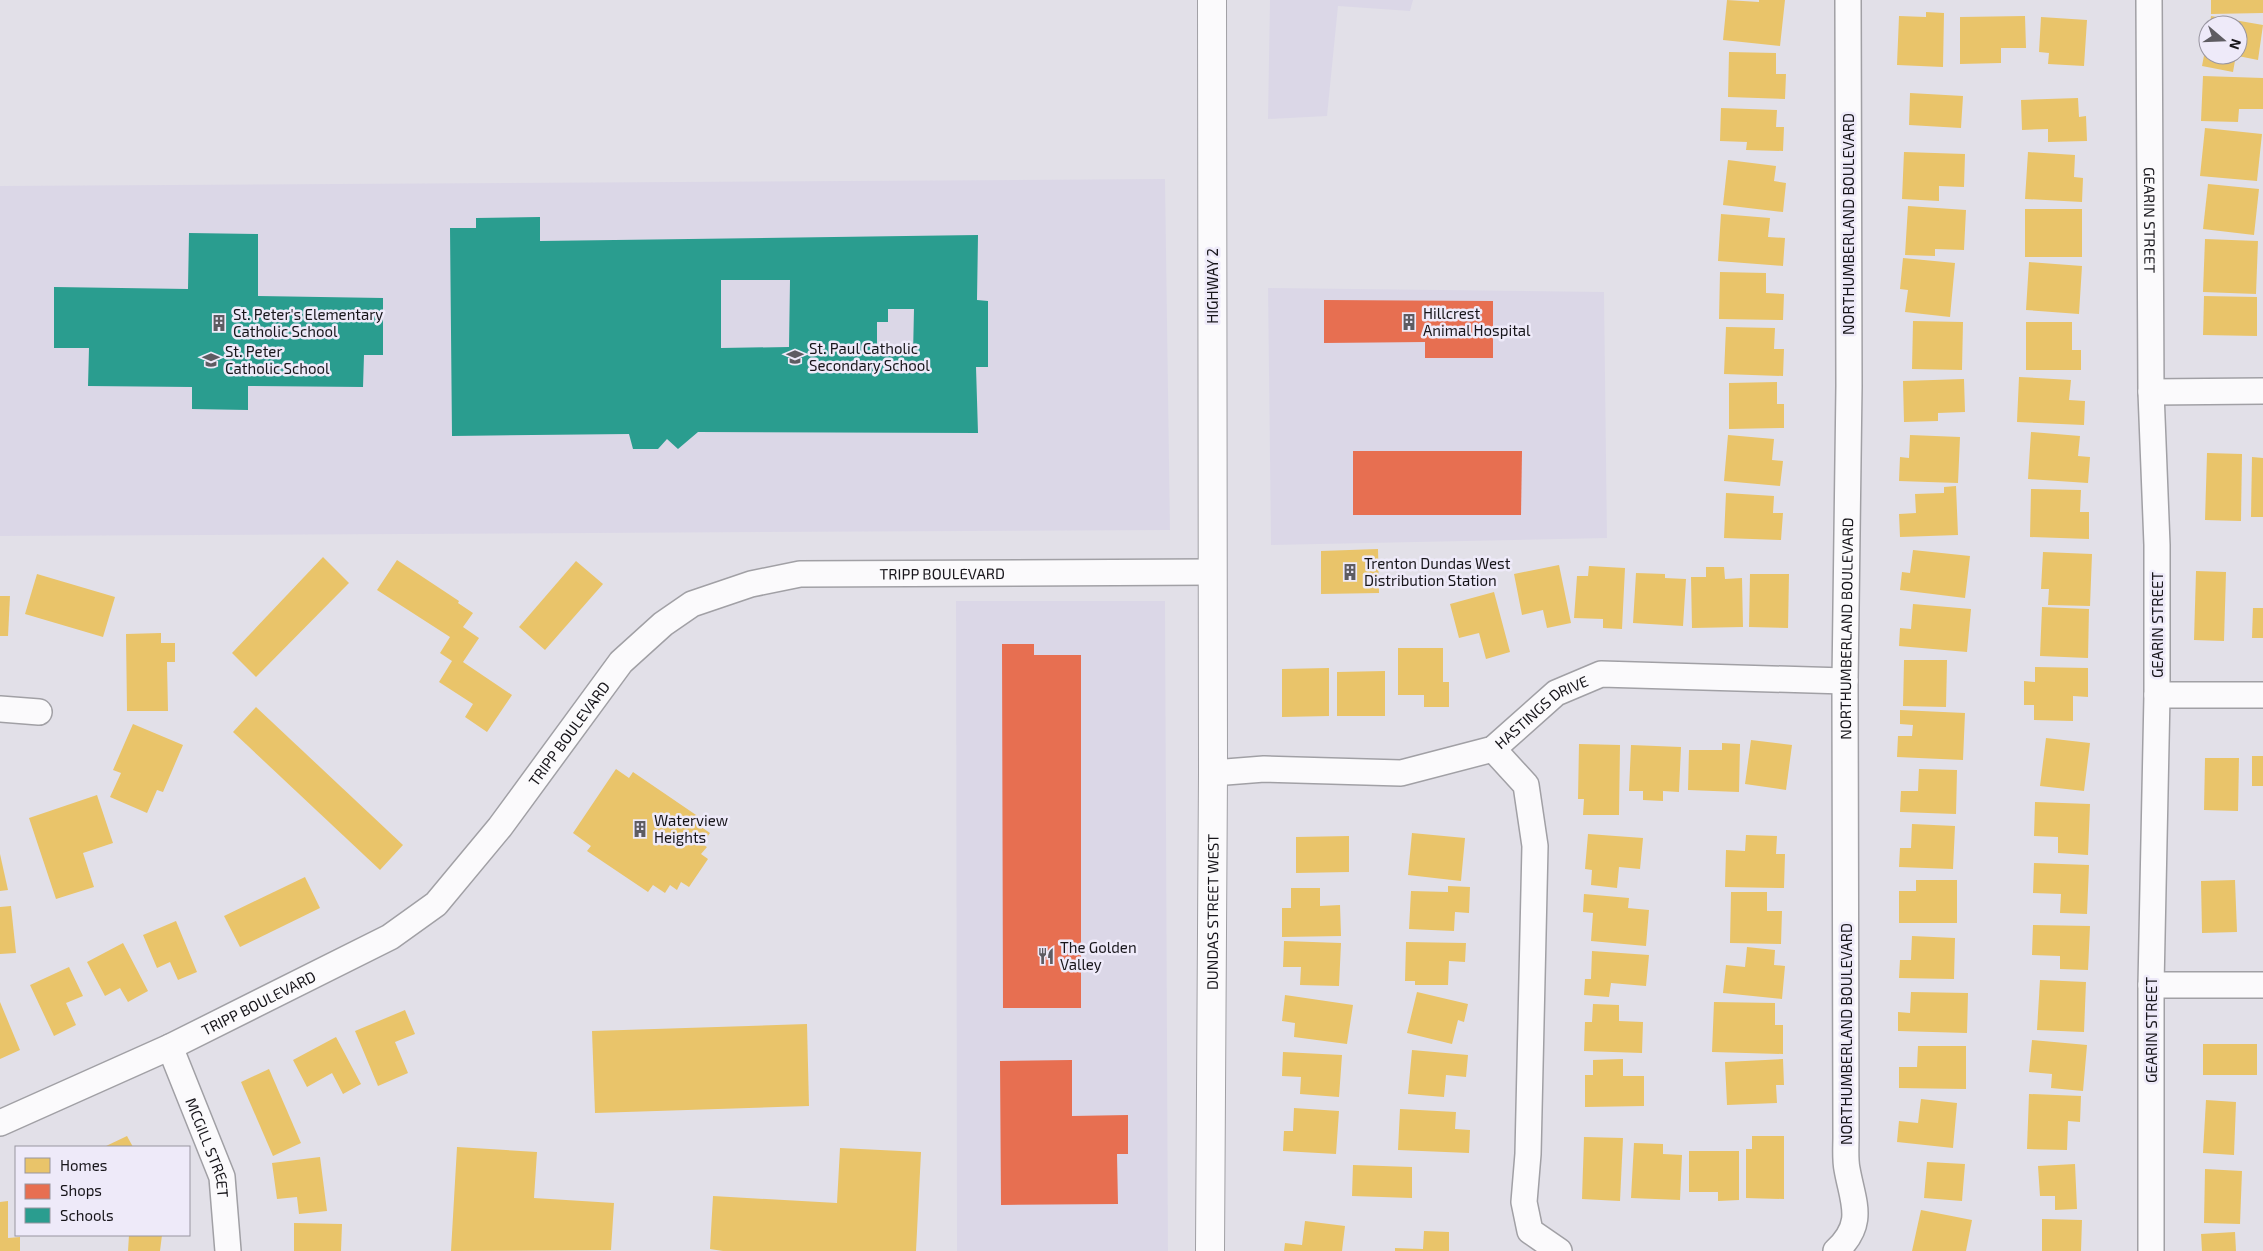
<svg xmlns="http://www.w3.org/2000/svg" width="2263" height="1251" viewBox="0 0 2263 1251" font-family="'Exo 2',sans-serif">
<rect width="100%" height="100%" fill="#e2e0e8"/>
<g fill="#dbd7e7">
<path d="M1270,0H1413L1410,11L1338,6L1327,116L1268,119Z"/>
<path d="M1165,179L1170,530L0,536V186Z"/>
<path d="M1268,288L1604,292L1607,538L1271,545Z"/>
<path d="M956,601H1165L1168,1251H957Z"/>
</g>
<g fill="#e9c46a">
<path d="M1727,0L1759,2V0H1785L1780,46L1723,40Z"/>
<path d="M2211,0H2263V13L2211,14Z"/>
<path d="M1926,12L1944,13L1943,67L1897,65L1899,16L1926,17Z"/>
<path d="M2025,16L2026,48H2001V63L1960,64V17Z"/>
<path d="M2211,16L2263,25L2258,60L2238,56V25H2210Z"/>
<path d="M2041,17L2087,20L2084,66L2048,64L2049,53L2039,52Z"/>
<path d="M2207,40L2208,55H2236L2233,72L2202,66Z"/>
<path d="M1729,52L1776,53V74H1786L1785,99L1728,97Z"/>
<path d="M2203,76L2263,78V109H2239L2238,122L2201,121Z"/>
<path d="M1910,93L1963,96L1961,128L1909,125Z"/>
<path d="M2078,98L2079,117L2086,116L2087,141L2048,142V129L2022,130L2021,100Z"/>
<path d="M1721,108L1777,110L1776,127H1784L1783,151L1746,150L1747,142L1720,141Z"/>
<path d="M2205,128L2262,134L2257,181L2200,176Z"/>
<path d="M1904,152L1965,154L1964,187L1939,186V201L1902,199Z"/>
<path d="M2028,152L2075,155L2074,177L2083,178L2082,202L2025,199Z"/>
<path d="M1728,160L1776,166L1774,181L1786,183L1783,212L1723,205Z"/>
<path d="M2208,184L2259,189L2254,235L2203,229Z"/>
<path d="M1908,206L1966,210L1964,250L1935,249V256L1905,255Z"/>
<rect x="2025" y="209" width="57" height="48"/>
<path d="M1721,214L1770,218L1768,237L1785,238L1783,266L1718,261Z"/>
<path d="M2205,239L2258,241L2256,294L2203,292Z"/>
<path d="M1903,258L1955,263L1950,317L1905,312L1908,290L1900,289Z"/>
<path d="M2029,262L2082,266L2079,314L2026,310Z"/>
<path d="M1720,272L1766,273V293L1784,294L1783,320L1719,319Z"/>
<path d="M2204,296L2257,297V336L2203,335Z"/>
<path d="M1913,321L1963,322L1962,370L1912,369Z"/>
<path d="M2026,322H2072V350H2081V370H2026Z"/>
<path d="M1726,327L1775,328L1774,349H1784L1783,376L1724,374Z"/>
<path d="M2019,377L2071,380L2069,400L2085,401L2084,425L2017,422Z"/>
<path d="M1964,379L1965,412L1938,413V421L1904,422L1903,381Z"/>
<path d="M1777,382V404H1784V428L1729,429V383Z"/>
<path d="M2031,432L2080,436L2078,456L2090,457L2088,483L2028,479Z"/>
<path d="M1728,435L1774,439L1772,460L1783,461L1780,486L1724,481Z"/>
<path d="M1910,435L1960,437L1958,483L1899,481L1900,457L1909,458Z"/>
<path d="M2207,453L2242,454L2241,521L2205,520Z"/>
<path d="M2252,457L2263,458V517H2251Z"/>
<path d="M1956,486L1958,535L1900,537L1899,514L1916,513L1915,494L1944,493V487Z"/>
<path d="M2031,489L2081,490L2080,512H2089V539L2030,537Z"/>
<path d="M1726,493L1774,496L1773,513H1783L1781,540L1724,538Z"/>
<path d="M1378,549L1379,593L1321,594V551Z"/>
<path d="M1913,550L1970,556L1965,598L1900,590L1902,572L1910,573Z"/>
<path d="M2043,552L2092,554L2090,606L2048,605L2049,589H2041Z"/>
<path d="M323,557L349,583L256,677L232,653Z"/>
<path d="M397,560L459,601L458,603L473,613L463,627L479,638L463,662L512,695L487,732L465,717L473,704L439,682L452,661L440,653L450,637L377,590Z"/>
<path d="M576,561L603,584L545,650L519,627Z"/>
<path d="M1559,565L1571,623L1547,628L1543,610L1522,615L1514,574Z"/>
<path d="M1589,566L1625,568L1622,629L1603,628V619L1574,618L1577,576H1588Z"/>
<path d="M1706,567H1724L1725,579L1742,578L1743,627L1692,628L1691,577H1706Z"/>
<path d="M2196,571L2226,572L2224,641L2194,640Z"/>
<path d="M1636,573L1665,574V578L1686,579L1683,626L1633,623Z"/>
<path d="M37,574L115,597L103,637L25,614Z"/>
<path d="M1750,574H1789L1788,628L1749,627Z"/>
<path d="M1494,592L1510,652L1486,659L1479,633L1459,638L1450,604Z"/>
<path d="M0,596H10L8,636H0Z"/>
<path d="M1913,604L1971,609L1967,652L1899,646L1900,628L1911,629Z"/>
<path d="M2042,607L2089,609L2088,658L2040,656Z"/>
<path d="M2253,608H2263V638H2252Z"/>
<path d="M161,633V643H175V662H167L168,711H127L126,634Z"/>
<path d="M1398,648H1443V682H1449V707H1424V695H1398Z"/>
<path d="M1904,660H1947L1946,707L1903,706Z"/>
<path d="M2035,667L2088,668V697L2073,696V721L2034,720V705H2024V681L2035,682Z"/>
<path d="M1329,668V716L1282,717V669Z"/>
<path d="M1385,671V716H1337V672Z"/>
<path d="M256,707L403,845L380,870L233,732Z"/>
<path d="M1900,710L1965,713L1963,760L1897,757L1898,736H1912L1913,725L1900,724Z"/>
<path d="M133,724L183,745L163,792L157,790L147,813L110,797L121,773L113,770Z"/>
<path d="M2046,738L2090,743L2084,791L2040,786Z"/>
<path d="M1751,740L1792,745L1786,790L1745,784Z"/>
<path d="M1722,743L1740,744L1739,792L1688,790L1689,750H1722Z"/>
<path d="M1579,744L1620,745L1619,815H1583L1584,799H1578Z"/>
<path d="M1631,745L1681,747L1679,792L1663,791V801L1643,800V791H1629Z"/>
<rect x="2252" y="756" width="11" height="30"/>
<path d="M2205,758H2239L2238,811L2204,810Z"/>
<path d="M616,769L629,778L633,772L699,817L697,824L710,833L702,844L707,847L701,854L708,859L689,887L681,882L677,890L670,885L665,893L653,885L648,892L587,851L591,846L573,833Z"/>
<path d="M1919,769L1957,770L1956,814L1900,812L1901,791H1918Z"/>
<path d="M97,795L113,843L83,853L94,887L56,899L29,818Z"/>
<path d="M2035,802L2090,804L2088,855L2058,853V837L2034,836Z"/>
<path d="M1912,824L1955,826L1953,869L1899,867L1900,848H1911Z"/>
<path d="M1412,833L1465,838L1461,881L1408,875Z"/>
<path d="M1588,834L1643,838L1640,869L1619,867L1617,888L1591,885L1592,870L1585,869Z"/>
<path d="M1746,835L1777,836L1776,854H1785L1784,888L1725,887L1726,850L1745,851Z"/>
<path d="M1349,836V872L1296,873V837Z"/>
<path d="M0,854L8,890L0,891Z"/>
<path d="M2034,863L2089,865L2087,914L2060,913L2061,894L2033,893Z"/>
<path d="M305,877L320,908L240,947L224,916Z"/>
<path d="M1916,880H1957V923H1899V891H1916Z"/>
<path d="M2235,880L2237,932L2202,933L2201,881Z"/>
<path d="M1448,886L1470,887L1469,913L1455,912L1454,931L1409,929L1411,891L1448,892Z"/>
<path d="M1291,888H1320V906L1340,905L1341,936L1282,937V908H1291Z"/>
<path d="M1731,892H1767V911H1782L1781,944L1730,943Z"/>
<path d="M1584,894L1629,898L1628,908L1649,910L1646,946L1591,941L1593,913L1583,912Z"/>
<path d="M11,906L16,953L0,954V907Z"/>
<path d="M176,921L197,972L178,980L170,962L157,968L143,935Z"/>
<path d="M2033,925L2090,926L2088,970L2060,969V956L2032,955Z"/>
<path d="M1912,936L1955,938L1954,979L1899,978L1900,960H1911Z"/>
<path d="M1284,941L1341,943L1339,986L1300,985L1301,967H1283Z"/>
<path d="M1406,942L1466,943L1465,962L1449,961L1448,985H1415V981H1405Z"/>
<path d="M123,943L148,991L128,1002L120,988L105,996L87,962Z"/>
<path d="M1747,947L1775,950L1774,965L1785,966L1782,999L1723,993L1726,965L1745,967Z"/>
<path d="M1592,951L1649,955L1646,986L1611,983L1609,997L1584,995L1585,979H1591Z"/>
<path d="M69,967L83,996L66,1003L76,1025L54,1036L30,985Z"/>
<path d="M2040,980L2086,982L2084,1032L2037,1030Z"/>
<path d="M1417,992L1468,1004L1464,1022L1458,1020L1452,1044L1407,1033Z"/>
<path d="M1911,992L1968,993L1967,1033L1898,1031V1012L1910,1013Z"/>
<path d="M1285,995L1353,1005L1347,1044L1294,1037L1295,1023L1282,1021Z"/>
<path d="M0,1002L20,1050L0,1059Z"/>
<path d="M1714,1002L1775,1003V1025H1783V1054L1712,1052Z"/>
<path d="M1593,1004L1619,1005V1021L1643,1022L1642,1053L1584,1051L1585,1022H1592Z"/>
<path d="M405,1010L415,1034L395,1042L408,1073L378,1086L355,1031Z"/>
<path d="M807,1024L809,1106L595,1113L592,1031Z"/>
<path d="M336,1037L361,1084L343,1094L332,1073L307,1087L293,1060Z"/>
<path d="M2032,1040L2087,1045L2083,1091L2051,1088L2052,1074L2029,1072Z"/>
<rect x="2203" y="1044" width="54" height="31"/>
<path d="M1918,1046H1966V1089L1899,1088V1067H1917Z"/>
<path d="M1412,1050L1468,1055L1466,1077L1446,1075L1444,1097L1408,1094Z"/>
<path d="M1283,1052L1342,1055L1339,1097L1300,1094L1301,1077L1282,1076Z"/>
<path d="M1623,1059V1076H1644V1106L1585,1107V1075H1593V1060Z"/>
<path d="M1783,1059L1784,1085H1776L1777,1103L1727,1105L1725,1062Z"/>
<path d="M269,1069L301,1143L273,1156L241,1082Z"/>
<path d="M2029,1094L2081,1096L2080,1122L2068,1121L2067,1150L2027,1149Z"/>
<path d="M1921,1099L1957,1103L1953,1148L1897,1142L1899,1121L1918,1123Z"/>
<path d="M2206,1100L2236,1102L2234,1155L2203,1153Z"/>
<path d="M1294,1108L1339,1111L1336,1154L1283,1151L1284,1131H1293Z"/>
<path d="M1400,1109L1456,1112L1455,1129L1470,1130L1469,1153L1398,1150Z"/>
<path d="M127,1136L133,1147H104Z"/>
<path d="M1752,1136H1784V1199L1746,1198V1149H1752Z"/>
<path d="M1584,1137L1623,1138L1620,1201L1582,1199Z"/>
<path d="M1634,1143L1663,1144V1154L1682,1155L1680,1200L1631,1198Z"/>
<path d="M457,1147L537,1152L534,1198L614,1203L611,1250L451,1251Z"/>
<path d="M840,1148L921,1152L916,1251H723L710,1249L713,1196L837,1203Z"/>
<path d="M1689,1151H1739V1200L1718,1201V1192H1689Z"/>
<path d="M320,1157L327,1211L299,1214L297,1197L277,1199L272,1163Z"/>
<path d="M1927,1162L1965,1164L1962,1201L1924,1198Z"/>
<path d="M2075,1164L2077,1209L2055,1210V1196H2040L2038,1166Z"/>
<path d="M1353,1165L1412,1167V1198L1352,1196Z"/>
<path d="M2205,1169L2242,1171L2240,1224L2204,1223Z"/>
<path d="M8,1201V1238L20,1237V1251H0V1202Z"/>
<path d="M1921,1210L1972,1220L1966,1251H1912Z"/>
<path d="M2042,1219L2082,1220L2081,1251H2042Z"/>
<path d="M1305,1221L1345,1226L1342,1251H1284L1285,1243L1302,1245Z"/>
<path d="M294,1223L342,1224L341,1251H294Z"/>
<path d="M1424,1231L1449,1232V1251H1395V1248L1423,1249Z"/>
<path d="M2235,1232L2236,1251H2202L2201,1234Z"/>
<path d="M129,1235H162L160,1251H128Z"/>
</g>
<g fill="#e76f51">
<path d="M1324,300L1493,301V358H1425V342L1324,343Z"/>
<path d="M1353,451H1522L1521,515H1353Z"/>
<path d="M1002,644H1034V655H1081V1008H1003Z"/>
<path d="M1072,1060V1116L1128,1115V1154H1117L1118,1204L1001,1205L1000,1061Z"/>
</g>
<g fill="#2a9d8f" fill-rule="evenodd">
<path d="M540,217V241L978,235L977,300L988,301V367H976L978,433L698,432L678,449L667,439L658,449H633L629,434L452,436L450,228H476V218ZM721,280H790L789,347L721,348ZM888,309H914L913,355H877V322H888Z"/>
<path d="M189,233L258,234V296L383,298V355H364L363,387L248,386V410L192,409V387L88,386L89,348H54V287L188,289Z"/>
</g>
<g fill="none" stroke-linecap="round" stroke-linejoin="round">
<g stroke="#a1a0a5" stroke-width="28">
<g id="minor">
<path id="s1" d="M2149,0L2151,392L2157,545V695L2151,985V1251"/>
<path d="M2151,392L2263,391"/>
<path d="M2157,695H2263"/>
<path d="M0,709L39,712"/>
<path d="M1493,749L1526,785L1535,846L1528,1154L1524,1202L1530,1231L1559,1251"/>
<path id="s2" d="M1213,773L1264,769L1401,773L1493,749L1556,693L1601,674L1845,681"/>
<path d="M2151,985H2263"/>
<path id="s3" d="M170,1047L222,1177L228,1251"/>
<path id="s4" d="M0,1123L170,1047L390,937L436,904L500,827L621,662L663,624L692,604L751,584L800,574L1212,572"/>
<path id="s5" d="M1836,1251C1866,1223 1853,1203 1847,1169C1845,1159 1846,1148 1846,1137L1845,681L1849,386L1848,0"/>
</g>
</g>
<g stroke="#a1a0a5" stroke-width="30">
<g id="major">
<path id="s6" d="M1210,1251L1213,773L1212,0"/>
</g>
</g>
<use href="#minor" stroke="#fbfafc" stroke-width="25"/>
<use href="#major" stroke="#fbfafc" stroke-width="28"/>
</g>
<defs>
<g id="building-bare" transform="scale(1.35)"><path d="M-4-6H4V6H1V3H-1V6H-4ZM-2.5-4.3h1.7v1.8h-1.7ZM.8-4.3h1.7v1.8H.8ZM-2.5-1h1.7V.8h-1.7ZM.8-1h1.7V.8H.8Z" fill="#5e5c62" stroke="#eeeaf9" stroke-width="2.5" paint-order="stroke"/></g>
<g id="school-bare" transform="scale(1.35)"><path d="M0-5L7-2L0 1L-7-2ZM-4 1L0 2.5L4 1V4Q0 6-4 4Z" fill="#5e5c62" stroke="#eeeaf9" stroke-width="2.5" paint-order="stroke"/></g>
<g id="restaurant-bare" transform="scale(1.35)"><path d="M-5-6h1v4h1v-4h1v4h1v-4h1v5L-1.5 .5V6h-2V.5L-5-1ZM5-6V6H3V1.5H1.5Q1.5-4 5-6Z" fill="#5e5c62" stroke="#eeeaf9" stroke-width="2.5" paint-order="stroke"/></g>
</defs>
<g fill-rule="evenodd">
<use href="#building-bare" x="1409" y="322"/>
<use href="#building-bare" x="219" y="323"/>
<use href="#school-bare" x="795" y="357"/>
<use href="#school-bare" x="211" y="360"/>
<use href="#building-bare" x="1350" y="572"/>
<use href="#building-bare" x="640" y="829"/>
<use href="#restaurant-bare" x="1046" y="956"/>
</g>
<g text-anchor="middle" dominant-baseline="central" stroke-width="5" stroke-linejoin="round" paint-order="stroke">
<g font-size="15" fill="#17151a" stroke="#eeeaf9">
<text stroke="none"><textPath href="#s1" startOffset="220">GEARIN STREET</textPath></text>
<text transform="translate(1848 224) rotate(-90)">NORTHUMBERLAND BOULEVARD</text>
<text transform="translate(1212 286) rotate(-90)">HIGHWAY 2</text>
<text stroke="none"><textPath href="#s4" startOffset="1140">TRIPP BOULEVARD</textPath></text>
<text transform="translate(2157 625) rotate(-90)">GEARIN STREET</text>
<text stroke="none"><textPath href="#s5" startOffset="629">NORTHUMBERLAND BOULEVARD</textPath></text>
<text stroke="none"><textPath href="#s2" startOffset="345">HASTINGS DRIVE</textPath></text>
<text stroke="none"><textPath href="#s4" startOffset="705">TRIPP BOULEVARD</textPath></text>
<text stroke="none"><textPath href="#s6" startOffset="339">DUNDAS STREET WEST</textPath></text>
<text stroke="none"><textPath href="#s4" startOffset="285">TRIPP BOULEVARD</textPath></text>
<text transform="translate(2151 1030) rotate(-90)">GEARIN STREET</text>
<text transform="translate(1846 1034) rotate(-90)">NORTHUMBERLAND BOULEVARD</text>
<text stroke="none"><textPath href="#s3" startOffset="108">MCGILL STREET</textPath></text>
</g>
<g font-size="15" fill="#17151a" stroke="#eeeaf9" text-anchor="start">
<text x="1423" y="313">Hillcrest<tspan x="1423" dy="17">Animal Hospital</tspan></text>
<text x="233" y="314">St. Peter's Elementary<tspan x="233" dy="17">Catholic School</tspan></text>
<text x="809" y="348">St. Paul Catholic<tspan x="809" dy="17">Secondary School</tspan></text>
<text x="225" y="351">St. Peter<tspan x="225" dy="17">Catholic School</tspan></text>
<text x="1364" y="563">Trenton Dundas West<tspan x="1364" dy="17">Distribution Station</tspan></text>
<text x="654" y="820">Waterview<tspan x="654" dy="17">Heights</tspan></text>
<text x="1060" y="947">The Golden<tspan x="1060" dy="17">Valley</tspan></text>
</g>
</g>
<rect x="15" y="1146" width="175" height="90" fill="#eeeaf9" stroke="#9895a0"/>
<rect x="25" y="1158" width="25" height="15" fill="#e9c46a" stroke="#9895a0"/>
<text x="60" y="1171" font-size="15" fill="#17151a">Homes</text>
<rect x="25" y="1184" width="25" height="15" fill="#e76f51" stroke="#9895a0"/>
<text x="60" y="1196" font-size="15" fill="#17151a">Shops</text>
<rect x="25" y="1208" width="25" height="15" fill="#2a9d8f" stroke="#9895a0"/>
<text x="60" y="1221" font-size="15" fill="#17151a">Schools</text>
<g transform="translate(2223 40) rotate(109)"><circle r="24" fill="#eeeaf9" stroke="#9895a0"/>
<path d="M0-4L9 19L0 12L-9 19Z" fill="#5e5c62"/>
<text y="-8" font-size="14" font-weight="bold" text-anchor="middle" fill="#17151a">N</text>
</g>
</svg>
